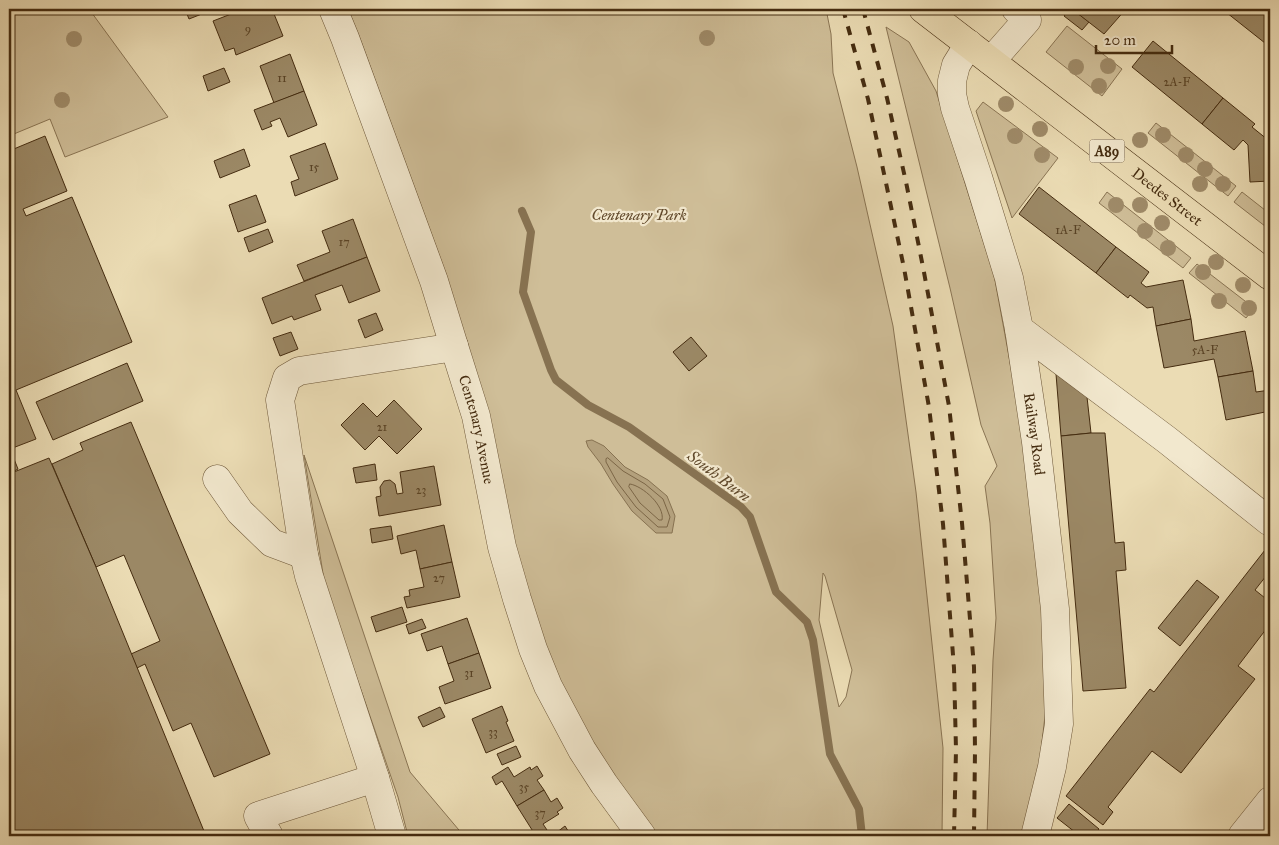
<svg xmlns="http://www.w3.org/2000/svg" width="1279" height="845" viewBox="0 0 1279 845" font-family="'IM FELL Great Primer',serif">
<rect width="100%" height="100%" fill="#ebdcb4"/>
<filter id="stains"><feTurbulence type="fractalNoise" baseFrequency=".004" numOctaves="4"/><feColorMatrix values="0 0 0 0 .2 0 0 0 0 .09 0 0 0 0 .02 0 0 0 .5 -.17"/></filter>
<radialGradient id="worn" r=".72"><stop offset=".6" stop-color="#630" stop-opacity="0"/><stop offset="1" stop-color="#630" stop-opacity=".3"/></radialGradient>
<g fill="#cfbe98" stroke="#8a7554" fill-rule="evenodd">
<path d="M9,9H89L168,117L65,157L50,119L9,136Z"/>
<path d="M348,9H826L831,34L833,73L857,167L893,326L916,492L943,748L942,836H656L628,800L569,704L541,634L524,583L505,503L477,376L446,274L359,36ZM823,573L825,576L852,670L846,697L839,707L819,620Z"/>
<path d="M1067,26L1122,69L1102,96L1046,52Z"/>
<path d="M886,27L909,42L936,91L994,275L1023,433L1044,610L1046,707L1036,795L1021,836H987L993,660L996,618L990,523L985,486L997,466L981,425L950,288Z"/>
<path d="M983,102L1058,158L1012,218L976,111Z"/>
<path d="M1156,123L1236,186L1228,196L1148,133Z"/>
<path d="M1107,192L1191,258L1183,268L1099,203Z"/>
<path d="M1242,192L1270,214V230L1234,202Z"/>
<path d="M1197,264L1254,308L1246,318L1189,273Z"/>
<path d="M304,455L410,772L464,836H408L398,797L325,586Z"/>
</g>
<path fill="#b3a07c" stroke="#877251" d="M592,440L604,446L625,467L648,480L667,496L675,516L672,533H656L632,511L613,484L601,464L588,447L586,441Z"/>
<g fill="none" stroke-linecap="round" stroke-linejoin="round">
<g stroke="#7c6646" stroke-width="1">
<path d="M608,458L623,471L645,484L663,499L670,517L667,527H658L636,507L617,482L606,462V459Z"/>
<path d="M630,484C643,486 665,506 662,520H659L640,503L629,487Z"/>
</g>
<path stroke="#877251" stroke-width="8" d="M522,211L531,232L523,292L551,370L556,380L588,405L629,427L741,507L750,517L776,592L807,622L813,640L830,754L859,809L862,836"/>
</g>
<g fill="#9b8865" stroke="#452c10">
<path d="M185,9H212V10L189,19Z"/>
<path d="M244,9H272L283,36L236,55L234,48L225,51L213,21Z"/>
<path d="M1070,9H1072L1089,22L1082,30L1064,16Z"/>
<path d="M1072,9H1126L1104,34Z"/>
<path d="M1222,9H1259L1270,18V47Z"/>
<path d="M1153,41L1223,98L1202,124L1132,67Z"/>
<path d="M290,54L304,91L274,103L260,66Z"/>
<path d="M224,68L230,82L208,91L203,76Z"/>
<path d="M304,91L317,125L288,137L280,118L270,122L272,126L262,130L254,110Z"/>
<path d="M1223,98L1255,124L1252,127L1268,140L1269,146H1270V181L1250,182L1248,145L1243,140L1234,150L1202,124Z"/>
<path d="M45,136L67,191L23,209L26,216L72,197L132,342L16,390L36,439L10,449L18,469L9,474V151Z"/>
<path d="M325,143L338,179L295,196L291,182L299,179L290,156Z"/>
<path d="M244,149L250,166L220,178L214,161Z"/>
<path d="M1039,187L1116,247L1096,273L1019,214Z"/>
<path d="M256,195L266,222L238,232L229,205Z"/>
<path d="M353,219L367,257L304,281L297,265L330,252L322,231Z"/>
<path d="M268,229L273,242L249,252L244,238Z"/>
<path d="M1116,247L1149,272L1141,283L1146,287L1183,280L1191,319L1156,326L1153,307L1147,308L1130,295L1128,298L1096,273Z"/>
<path d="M367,257L380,291L349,303L342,285L315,295L321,310L294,320L292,316L272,324L262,298Z"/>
<path d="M376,313L383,330L365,338L358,320Z"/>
<path d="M1191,319L1194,341L1245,331L1253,371L1218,377L1214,359L1164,368L1156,326Z"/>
<path d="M291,332L298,349L280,356L273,338Z"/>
<path d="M691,337L707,356L689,371L673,352Z"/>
<path d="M127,363L143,401L53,440L36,402Z"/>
<path d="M1253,371L1256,392L1270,390V411L1226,420L1218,377Z"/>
<path d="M1056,374L1087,397L1091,433L1061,436Z"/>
<path d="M394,400L422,429L397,454L379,436L365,450L341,425L363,403L377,417Z"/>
<path d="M131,422L270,754L214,777L191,723L173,731L145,664L137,668L131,654L160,641L124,555L96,567L52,464L83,450L80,443Z"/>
<path d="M1091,433H1105L1115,543L1124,542L1126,570L1116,571L1126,688L1083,691L1061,436Z"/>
<path d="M49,458L96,567L206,836H9V474Z"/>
<path d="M375,464L377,480L356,483L353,468Z"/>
<path d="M434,466L441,505L379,516L376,497L381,496L380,487L384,481L390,480L395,484L397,494L403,493L400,472Z"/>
<path d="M444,525L452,562L420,569L416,550L401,554L397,536Z"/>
<path d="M391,526L393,539L372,543L370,529Z"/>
<path d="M1265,550L1270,554V571L1255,590L1270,602V624L1238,666L1255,679L1181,773L1152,751L1108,807L1113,812L1103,825L1066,796L1150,689L1154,692Z"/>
<path d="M452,562L460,597L407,608L404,597L410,596L409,590L424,587L420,569Z"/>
<path d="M1197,580L1219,597L1180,646L1158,628Z"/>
<path d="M402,607L407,622L376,632L371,617Z"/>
<path d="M467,618L479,653L448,664L442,646L427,651L421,634Z"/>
<path d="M422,619L426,628L409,634L406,625Z"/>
<path d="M479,653L491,688L445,704L439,687L454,681L448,664Z"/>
<path d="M502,706L508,721L506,722L514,741L486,753L472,719Z"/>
<path d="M440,707L445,717L423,727L418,717Z"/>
<path d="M516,746L521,757L502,765L497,754Z"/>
<path d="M537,766L543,776L537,780L544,790L517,806L502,781L496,785L492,777L508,767L514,777L530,767L531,770Z"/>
<path d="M544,790L551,802L557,798L563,808L557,812L559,814L543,824L549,833L544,836H528L534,833L517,806Z"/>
<path d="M1069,804L1099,829L1093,836H1080L1057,818Z"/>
<path d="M565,826L570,834L567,836H552Z"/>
</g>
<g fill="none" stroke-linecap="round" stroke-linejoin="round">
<g stroke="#6e5839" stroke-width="29">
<g id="minor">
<path id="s1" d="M333,9L345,38L434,281L454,346L476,416L502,547L517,599L533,649L548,686L582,750L604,784L642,836"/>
<path id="s2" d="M969,44L956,65L952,81V94L955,108L978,177L1009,278L1019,329L1036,442L1055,609L1059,724L1052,767L1035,836"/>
<path d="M991,61L1027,20L1016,9"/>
<path d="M1019,329L1167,440L1270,522"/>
<path d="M217,479L240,512L272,543L304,555"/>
<path d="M269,836L258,816L375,778"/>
<path d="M392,836L375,778L309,576L304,555L280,400L287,378L299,371L442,349L454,346"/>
<path d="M1242,836L1270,801"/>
</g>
</g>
<g stroke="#452c10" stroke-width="29">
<g id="major">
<path id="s3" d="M923,9L1270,276"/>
</g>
</g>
<use href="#minor" stroke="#f2e8ce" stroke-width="28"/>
<use href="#major" stroke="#ebdcb4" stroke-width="28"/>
<g stroke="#452c10" stroke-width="4" stroke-dasharray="9 9" stroke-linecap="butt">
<path d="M843,9L868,99L886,183L904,268L929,407L943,524L954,668L956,750L954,836"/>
<path d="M863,9L887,98L906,182L923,267L949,406L962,523L974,667L975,750L974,836"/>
</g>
</g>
<g fill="#9f8b69">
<circle cx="707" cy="38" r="8"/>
<circle cx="74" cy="39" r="8"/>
<circle cx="1108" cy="66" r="8"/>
<circle cx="1076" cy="67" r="8"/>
<circle cx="1099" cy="86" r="8"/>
<circle cx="62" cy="100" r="8"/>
<circle cx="1006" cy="104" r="8"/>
<circle cx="1040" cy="129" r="8"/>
<circle cx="1163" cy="135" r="8"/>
<circle cx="1015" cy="136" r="8"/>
<circle cx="1140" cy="140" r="8"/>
<circle cx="1042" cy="155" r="8"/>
<circle cx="1186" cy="155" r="8"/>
<circle cx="1205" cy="169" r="8"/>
<circle cx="1200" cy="184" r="8"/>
<circle cx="1223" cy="184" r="8"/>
<circle cx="1116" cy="205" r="8"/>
<circle cx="1140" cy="205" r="8"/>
<circle cx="1162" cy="223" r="8"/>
<circle cx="1145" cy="231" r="8"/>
<circle cx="1168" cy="248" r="8"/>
<circle cx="1216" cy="262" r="8"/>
<circle cx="1203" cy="272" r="8"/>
<circle cx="1243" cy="285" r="8"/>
<circle cx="1219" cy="301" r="8"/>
<circle cx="1249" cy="308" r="8"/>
</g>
<g text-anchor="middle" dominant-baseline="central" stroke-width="4.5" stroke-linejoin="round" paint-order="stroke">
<g font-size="12" fill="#5a4325">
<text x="248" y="29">9</text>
<text x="282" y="78">11</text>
<text x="1177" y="82">2A-F</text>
<text x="314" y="167">15</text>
<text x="1068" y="230">1A-F</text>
<text x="344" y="242">17</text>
<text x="1205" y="350">5A-F</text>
<text x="382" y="427">21</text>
<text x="421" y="490">23</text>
<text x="439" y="578">27</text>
<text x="469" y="673">31</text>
<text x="493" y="732">33</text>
<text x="524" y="787">35</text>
<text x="540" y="813">37</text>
</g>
<rect fill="#f2e8ce" stroke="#796449" stroke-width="1" x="1089.5" y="139.5" width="35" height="23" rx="4"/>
<g font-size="14" font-weight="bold" fill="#452c10">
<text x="1107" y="151">A89</text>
</g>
<g font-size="15" fill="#452c10" stroke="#f2e8ce">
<text stroke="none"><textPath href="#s3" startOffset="308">Deedes Street</textPath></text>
<text stroke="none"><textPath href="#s1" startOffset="445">Centenary Avenue</textPath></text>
<text stroke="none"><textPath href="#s2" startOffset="405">Railway Road</textPath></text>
</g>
<g font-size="15" font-style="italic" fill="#61492b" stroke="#f2e8ce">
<text x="639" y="215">Centenary Park</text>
</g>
<g font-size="16" font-style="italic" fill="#60492b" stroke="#f2e8ce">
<text transform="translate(719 476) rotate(37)">South Burn</text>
</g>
</g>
<rect width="1279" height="845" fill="none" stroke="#ebdcb4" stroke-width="30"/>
<rect x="10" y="10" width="1259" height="825" fill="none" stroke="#452c10" stroke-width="2.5"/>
<rect x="15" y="15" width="1249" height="815" fill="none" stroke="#452c10"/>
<path d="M1096 45v8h76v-8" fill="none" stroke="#452c10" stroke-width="2.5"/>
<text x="1104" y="45" font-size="15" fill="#452c10" stroke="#f2e8ce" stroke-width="4" paint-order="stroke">20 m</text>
<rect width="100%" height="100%" filter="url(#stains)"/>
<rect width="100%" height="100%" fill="url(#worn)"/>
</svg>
